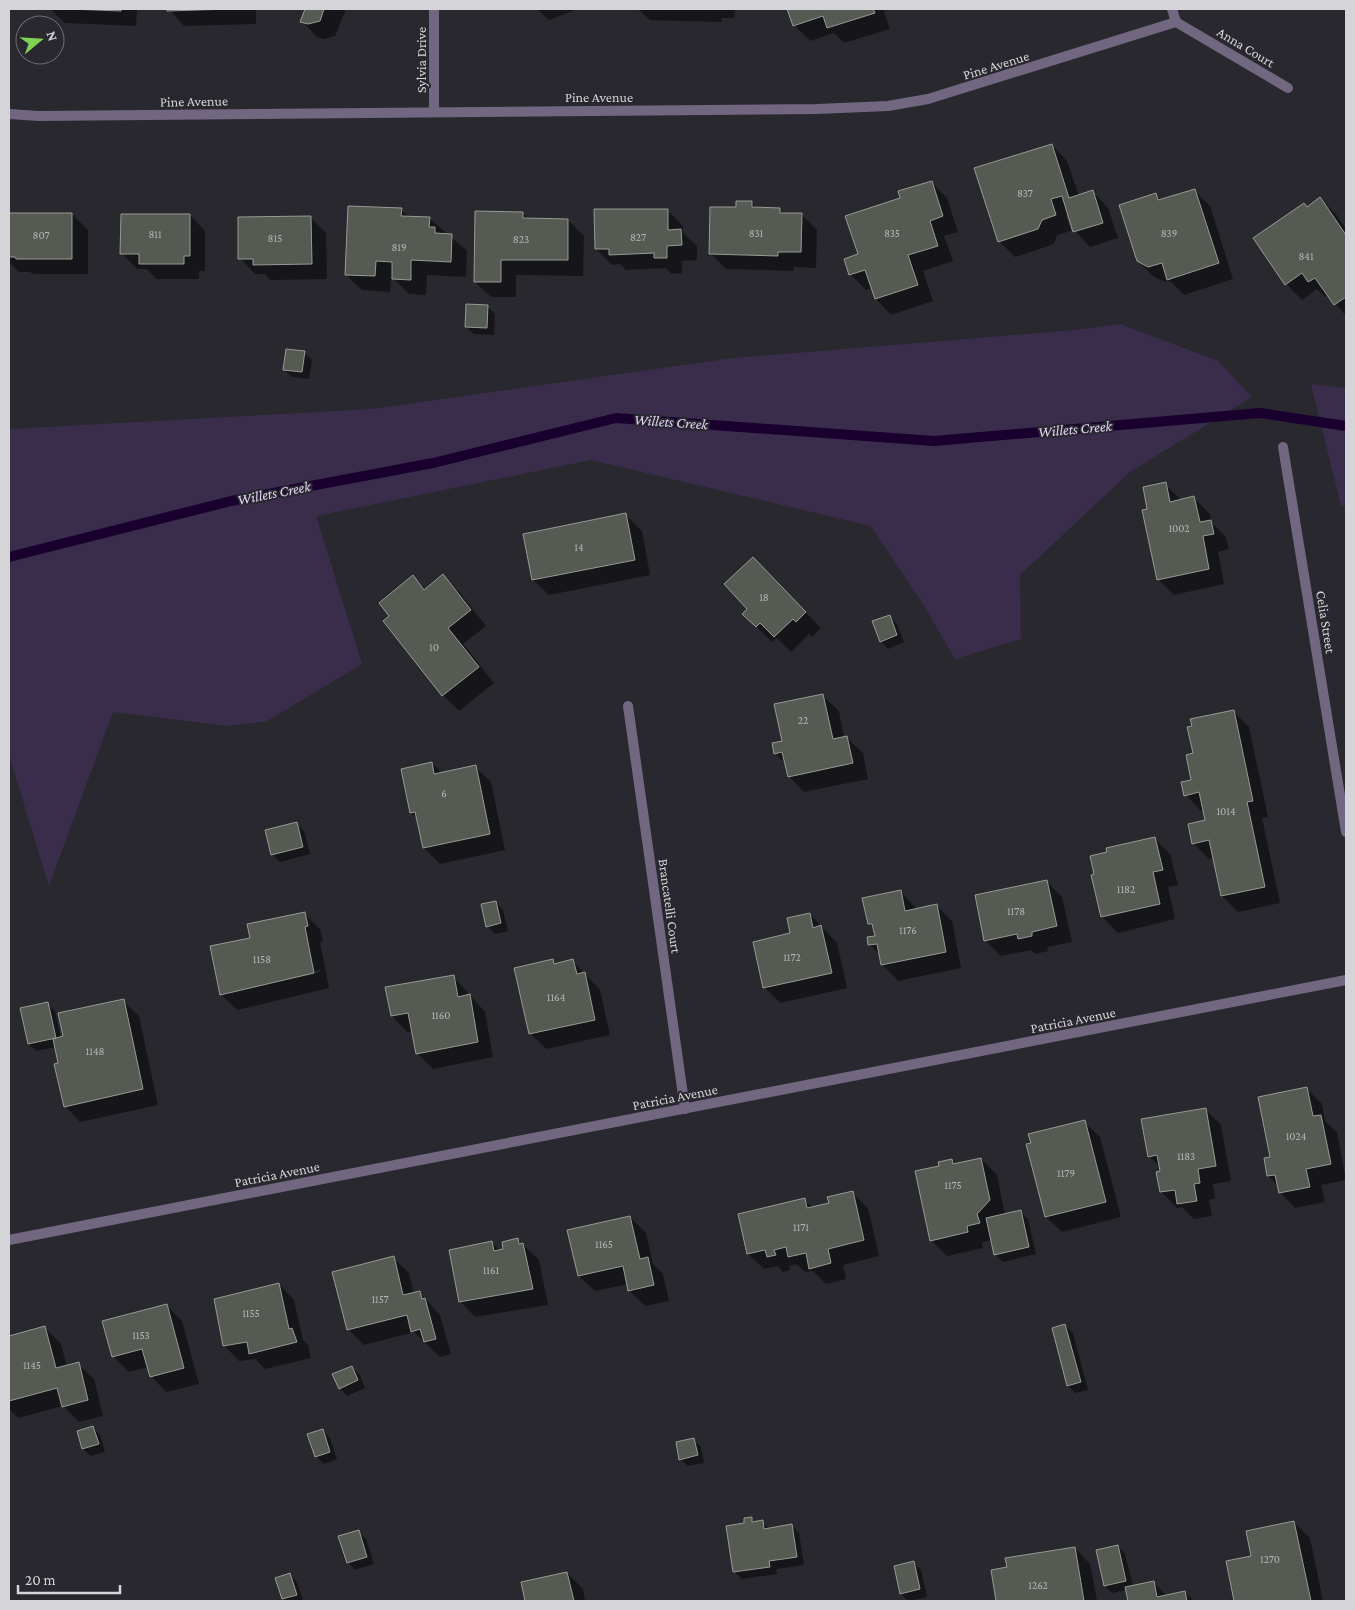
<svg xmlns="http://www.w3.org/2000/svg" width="1355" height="1610" viewBox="0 0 1355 1610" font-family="'Crimson Pro',serif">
<rect width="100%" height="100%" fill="#2a282f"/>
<g fill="#3a2d4c">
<path d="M1120,324L1218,361L1252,397L1130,472L1020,575L1021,639L955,659L923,604L871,526L591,460L316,516L362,664L267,721L227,726L113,712L49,886L9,755V429L372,409L734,358L1075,330Z"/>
<path d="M1311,384L1346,388V506H1341Z"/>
</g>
<g fill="#0007" fill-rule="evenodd">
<path d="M50,9H137L136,26L65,23Z"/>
<path d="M169,9H256V24L184,26Z"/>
<path d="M306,9H346L335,36L324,39L317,37L302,21Z"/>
<path d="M537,9H578L549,20Z"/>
<path d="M638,9H735L734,18H721L722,22L650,20Z"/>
<path d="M789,9H883L890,29L844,43L834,33L810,41L794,25Z"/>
<path d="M1052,145L1067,161L1079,196L1093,192L1108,208L1118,238L1090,247L1075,231L1069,214L1066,215L1071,231L1057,235L1054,244L1015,257L999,241Z"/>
<path d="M931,182L947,198L958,232L944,236L953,261L923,271L933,301L891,315L876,299L872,288L866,290L850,274L860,255L902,199Z"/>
<path d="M1194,190L1210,206L1233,279L1184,295L1170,281L1165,282L1154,277L1138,261L1156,195L1161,200Z"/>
<path d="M1320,199L1336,214L1346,229V316L1328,295L1325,297L1317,289L1302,300L1286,284L1254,239Z"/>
<path d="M752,203L758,209H779L784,214H801L817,230L816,268L794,267V271L726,269L710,253L737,209Z"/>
<path d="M401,210L409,217L429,218L467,251L466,277L427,275L426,295L409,294L391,276L390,292L362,290L346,275Z"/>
<path d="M667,210L683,226V233L697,246V260L682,261V273L671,274L666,268L626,270L620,264L612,265L596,249Z"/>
<path d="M522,213L529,219L568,220L584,236L583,276L516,275V297H491L475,282Z"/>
<path d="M9,214H72L88,230V274H33L30,272H19L9,262Z"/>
<path d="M190,215L205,231V271H199V279H156L147,269H137L122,253Z"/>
<path d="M311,218L326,233L327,279L270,280L265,274H255L240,258Z"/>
<path d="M488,307L495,314L494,335L473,334L466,326Z"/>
<path d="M304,353L312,360L309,379L292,377L284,370Z"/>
<path d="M1165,484L1181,500L1194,498L1210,514L1211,522L1226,537L1229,549L1218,552L1224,584L1174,595L1158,579L1149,510Z"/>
<path d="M626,515L642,531L650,575L549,595L533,580Z"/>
<path d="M768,574L821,628L812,637L809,634L791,652L777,638L772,642L744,614Z"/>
<path d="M443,576L459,592L486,626L463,644L494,683L459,711L443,695L384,621L391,616L413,577L426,590Z"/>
<path d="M889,616L897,624L904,642L888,649L881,641Z"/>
<path d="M823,696L839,711L844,738H847L863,753L868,779L804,792L789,776L786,764L775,753Z"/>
<path d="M1233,711L1249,727L1268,817L1262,818L1280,903L1238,912L1222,896L1214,858L1209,859L1193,843L1206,821L1204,810L1201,811L1186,795L1193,781L1194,754Z"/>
<path d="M432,763L442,773L475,767L491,782L505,850L440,864L424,848L418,819L411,813Z"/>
<path d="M296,823L304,831L310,854L280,862L272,854Z"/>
<path d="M1155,839L1170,854L1178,885L1168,887L1175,919L1118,933L1102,917L1093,876Z"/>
<path d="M1046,881L1062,897L1072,942L1047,947L1048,951L1035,954L1031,950L1001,956L985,940Z"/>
<path d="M900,891L917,909L936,905L952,921L961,968L898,981L883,965L881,956L870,945L868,938L876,937L875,929L869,924Z"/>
<path d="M496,902L503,910L508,931L495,934L487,926Z"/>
<path d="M305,914L320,929L323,942H320L329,988L237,1010L221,994L252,939ZM320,970V972L231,993V991Z"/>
<path d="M810,914L837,943L847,988L780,1003L764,987L791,934Z"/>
<path d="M552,961L556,965L573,961L600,990L610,1035L546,1049L530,1033Z"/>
<path d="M453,976L485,1012L493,1057L433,1069L417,1053L413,1031L407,1032L392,1016Z"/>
<path d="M123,1001L139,1016L158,1105L80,1122L65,1106L56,1047L36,1051L29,1044L47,1004L55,1011L61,1038Z"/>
<path d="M1307,1089L1322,1104L1325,1121L1337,1132L1346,1180L1321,1185L1325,1202L1295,1208L1280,1192L1278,1186L1268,1176L1271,1158Z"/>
<path d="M1206,1110L1221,1125L1231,1181L1213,1184L1215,1198L1209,1200L1212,1216L1194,1219L1182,1207L1177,1208L1161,1192V1168L1149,1156Z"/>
<path d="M1084,1122L1100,1137L1121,1217L1062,1232L1046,1217L1028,1145Z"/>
<path d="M981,1159L997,1175L1005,1215L1020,1212L1028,1219L1036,1254L1003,1262L995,1254L992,1240L982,1242L983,1248L947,1256L931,1240L940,1167L952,1160L956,1165Z"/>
<path d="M853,1193L868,1208L879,1256L843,1265L846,1279L826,1284L813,1271L805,1272L796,1264L789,1266L790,1270L783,1272L778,1266L764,1269L748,1254L804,1200L813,1208L830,1204Z"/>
<path d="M630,1217L646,1233L653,1264L663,1274L669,1301L645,1306L629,1290L628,1284L595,1291L579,1276Z"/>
<path d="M518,1240L539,1260L548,1305L475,1317L460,1301L492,1243L500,1251Z"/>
<path d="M393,1258L409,1273L414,1294L419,1292L440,1315L451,1354L440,1357L414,1332L364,1345L348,1329Z"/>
<path d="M279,1284L294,1300L303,1340L308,1345L311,1358L265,1369L255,1359L239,1361L224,1345Z"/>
<path d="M166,1305L182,1321L199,1384L166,1392L151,1376L148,1367L129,1372L113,1356Z"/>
<path d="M1065,1326L1073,1333L1088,1390L1076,1393L1068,1386Z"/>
<path d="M45,1328L61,1344L67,1367L78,1364L94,1379L103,1416L79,1422L63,1406L18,1418L9,1409V1338Z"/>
<path d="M352,1367L360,1375L365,1388L347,1396L340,1388Z"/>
<path d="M93,1427L100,1435L105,1452L91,1456L83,1449Z"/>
<path d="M323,1430L330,1438L337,1459L324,1464L316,1456Z"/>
<path d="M693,1440L701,1447L704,1463L688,1466L680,1459Z"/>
<path d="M751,1518L756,1523L762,1522L769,1529L792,1526L799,1533L804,1565L776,1569L777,1574L742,1579L734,1571L746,1525Z"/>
<path d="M1294,1522L1310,1538L1323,1601H1235L1227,1562L1252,1557Z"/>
<path d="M358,1532L366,1539L374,1564L355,1570L348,1562Z"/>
<path d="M1118,1546L1125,1554L1133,1586L1153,1582L1167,1596L1185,1592L1194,1601H1129L1127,1590L1112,1593L1105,1586Z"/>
<path d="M1075,1548L1090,1564L1097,1601H998L993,1571Z"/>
<path d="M913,1563L921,1570L927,1597L908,1601L901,1594Z"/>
<path d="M567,1573L583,1589L585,1601H527L523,1583Z"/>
<path d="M289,1574L297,1582L303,1601H286L283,1599L276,1578Z"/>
</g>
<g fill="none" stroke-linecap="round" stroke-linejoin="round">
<path stroke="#19002f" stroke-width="10" d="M9,557L231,501L433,463L616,418L934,441L1260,413L1346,426"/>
</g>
<g fill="#555a52" stroke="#969c94">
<path d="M69,9H121V11Z"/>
<path d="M167,9H229L167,11Z"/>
<path d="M305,9H324L320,21L308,24L300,22Z"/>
<path d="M787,9H873L875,13L827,28L823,16L793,26Z"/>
<path d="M1052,144L1069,198L1093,190L1103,223L1073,232L1062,196L1051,199L1056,215L1042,220L1038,229L998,242L974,168Z"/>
<path d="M932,181L943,216L930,221L938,246L908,255L918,285L875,299L865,270L849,275L844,259L858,254L845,216L900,198L898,191Z"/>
<path d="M1195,189L1219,263L1167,280L1162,263L1148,267L1137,261L1119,205L1156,193L1158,200Z"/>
<path d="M1320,197L1346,235V297L1334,305L1315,278L1308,282L1302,273L1285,285L1253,238L1304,203L1307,207Z"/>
<path d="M736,201H752V207L780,208V213H802L801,252H778V256L709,254L710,207H736Z"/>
<path d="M348,206L402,208L401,216L430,217L429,227H435V233L452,234L451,262L411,260V280L392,279V262L376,261L375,276L345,275Z"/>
<path d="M594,209H668V230L681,229L682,245L667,246V258H654V253L609,255V249H595Z"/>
<path d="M475,211L523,212V218L568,219V260H501V282H474Z"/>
<path d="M9,213H72V259H16L15,257H9Z"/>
<path d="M121,214H190V256H184V264H139V254H120Z"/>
<path d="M311,216L312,264L253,265V259H238V217Z"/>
<path d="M466,304L488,305L487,328L465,327Z"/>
<path d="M286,349L305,351L302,372L283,370Z"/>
<path d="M1166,482L1170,502L1194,496L1200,522L1211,520L1214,534L1203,536L1209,569L1157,580L1142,510L1147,509L1143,487Z"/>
<path d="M626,513L635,560L532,580L523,534Z"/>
<path d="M753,557L806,612L796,622L793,619L774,637L760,623L756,627L742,614L747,609L724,584Z"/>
<path d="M443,574L471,610L448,628L479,667L442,696L383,621L389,616L379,603L413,575L424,590Z"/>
<path d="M890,615L897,635L880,642L872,621Z"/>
<path d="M823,694L833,739L847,736L853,763L788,777L782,752L774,754L772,743L782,741L774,704Z"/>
<path d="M1234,710L1253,801L1247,802L1265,887L1221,896L1209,840L1192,844L1188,824L1205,820L1199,792L1184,796L1181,782L1191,780L1186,755L1193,753L1187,727L1192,726L1190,719Z"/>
<path d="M432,762L434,774L476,765L490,834L423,848L415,812L410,813L401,769Z"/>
<path d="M297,822L303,847L271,855L265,830Z"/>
<path d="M1155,837L1163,870L1153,872L1160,904L1101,917L1091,875L1094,874L1090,856L1107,852L1106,848Z"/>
<path d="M1047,880L1057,926L1032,932V936L1018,939L1017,934L984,941L975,895Z"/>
<path d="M901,890L905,911L937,904L946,952L881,965L877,944L868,945L867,937L875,936L872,924H868L862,898Z"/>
<path d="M496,901L501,923L486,927L481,904Z"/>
<path d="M305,912L308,926L305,927L314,973L220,995L210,946L250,938L247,924Z"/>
<path d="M810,913L813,928L821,925L832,973L763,988L753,942L790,933L787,918Z"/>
<path d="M553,959L554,964L573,959L577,974L585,972L595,1020L529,1034L514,968Z"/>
<path d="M454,975L458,997L470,994L478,1042L416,1054L408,1013L391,1016L385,987Z"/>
<path d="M124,999L143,1089L64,1107L54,1064L58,1063L53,1039L63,1036L58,1013Z"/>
<path d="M48,1002L56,1038L28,1044L20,1008Z"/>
<path d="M1307,1087L1313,1116L1321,1115L1331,1164L1306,1169L1310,1187L1279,1193L1275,1175L1267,1176L1264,1158L1270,1157L1258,1097Z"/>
<path d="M1206,1108L1216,1166L1198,1169L1200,1183L1194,1184L1197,1201L1177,1204L1175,1190L1160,1192L1156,1172L1160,1171L1157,1155L1148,1157L1141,1119Z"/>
<path d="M1085,1120L1106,1202L1045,1217L1026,1144L1031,1143L1028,1134Z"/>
<path d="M981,1158L990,1200L977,1214L980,1223L967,1226L968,1232L930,1241L915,1171L939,1166L938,1162L952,1159L953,1164Z"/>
<path d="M853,1191L864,1240L828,1249L831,1263L809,1269L806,1253L788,1257L786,1247L774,1250L776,1255L767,1257L765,1250L747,1254L738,1214L805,1198L807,1208L829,1203L827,1197Z"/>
<path d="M1021,1210L1029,1247L994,1255L986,1218Z"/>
<path d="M630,1216L640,1259L648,1257L654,1285L628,1291L623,1266L578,1276L567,1230Z"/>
<path d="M518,1238L519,1244L523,1243L533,1289L459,1302L449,1250L492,1241L494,1251L503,1249L502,1242Z"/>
<path d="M394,1256L403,1295L420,1291L422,1299L425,1298L436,1339L424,1342L420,1329L411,1332L407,1315L347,1330L332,1272Z"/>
<path d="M279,1283L289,1329L292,1328L297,1342L249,1354L247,1342L223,1346L214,1299Z"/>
<path d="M167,1304L184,1368L150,1377L142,1349L112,1357L102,1321Z"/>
<path d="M1065,1324L1081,1382L1067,1386L1052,1328Z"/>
<path d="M45,1326L56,1368L79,1362L88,1400L62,1407L57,1388L9,1401V1336Z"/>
<path d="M352,1366L358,1380L339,1389L332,1374Z"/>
<path d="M93,1426L99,1444L82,1449L77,1431Z"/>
<path d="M323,1429L330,1452L315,1457L307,1434Z"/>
<path d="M694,1438L698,1455L679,1460L676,1442Z"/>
<path d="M752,1517V1522L763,1520L764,1529L792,1524L797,1557L769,1561L770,1567L733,1572L726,1526L744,1523V1518Z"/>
<path d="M1294,1521L1311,1601H1234L1226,1561L1251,1556L1246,1531Z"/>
<path d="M359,1530L367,1557L347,1563L338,1536Z"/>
<path d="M1118,1545L1126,1581L1104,1586L1096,1550Z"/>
<path d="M1075,1547L1084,1601H996L991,1570L1007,1567L1005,1558Z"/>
<path d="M914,1561L920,1589L900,1594L894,1566Z"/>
<path d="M567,1572L574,1601H525L521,1582Z"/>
<path d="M290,1573L297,1595L282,1599L275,1578Z"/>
<path d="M1154,1581L1157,1597L1185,1591L1187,1601H1128L1125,1587Z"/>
</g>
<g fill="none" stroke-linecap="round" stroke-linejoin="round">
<g stroke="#726781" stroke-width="10">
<path d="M434,9V112"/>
<path d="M1172,9L1176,22L1288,88"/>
<path d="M9,114L39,116L817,109L888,106L928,99L1176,22"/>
<path d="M1283,447L1346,832"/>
<path d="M628,706L685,1109"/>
<path d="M9,1240L1346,980"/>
</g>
</g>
<g text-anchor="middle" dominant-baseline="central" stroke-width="4" stroke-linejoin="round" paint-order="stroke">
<g font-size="11" fill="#b5b6b6">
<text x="1025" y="193">837</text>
<text x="756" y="233">831</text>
<text x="892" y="233">835</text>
<text x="1169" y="233">839</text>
<text x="155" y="234">811</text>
<text x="41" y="235">807</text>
<text x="638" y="237">827</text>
<text x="275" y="238">815</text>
<text x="521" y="239">823</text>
<text x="399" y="247">819</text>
<text x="1306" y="256">841</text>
<text x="1179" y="528">1002</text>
<text x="579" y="547">14</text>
<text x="764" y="597">18</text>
<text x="434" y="647">10</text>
<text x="803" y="720">22</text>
<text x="444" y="793">6</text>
<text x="1226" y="811">1014</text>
<text x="1126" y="889">1182</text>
<text x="1016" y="911">1178</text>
<text x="908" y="930">1176</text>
<text x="792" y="957">1172</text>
<text x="262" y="959">1158</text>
<text x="556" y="997">1164</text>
<text x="441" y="1015">1160</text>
<text x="95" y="1051">1148</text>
<text x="1296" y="1136">1024</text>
<text x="1186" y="1156">1183</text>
<text x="1066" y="1173">1179</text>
<text x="953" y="1185">1175</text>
<text x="801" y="1227">1171</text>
<text x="604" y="1244">1165</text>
<text x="491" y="1270">1161</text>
<text x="380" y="1299">1157</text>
<text x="251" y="1313">1155</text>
<text x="141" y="1335">1153</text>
<text x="32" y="1365">1145</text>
<text x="1270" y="1559">1270</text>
<text x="1038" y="1585">1262</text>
</g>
<g font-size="14" fill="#d5d4d8" stroke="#2a282f">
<text transform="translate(1246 47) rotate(31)">Anna Court</text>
<text transform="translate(421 60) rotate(-90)">Sylvia Drive</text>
<text transform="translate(996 65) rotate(-17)">Pine Avenue</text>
<text x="599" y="97">Pine Avenue</text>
<text transform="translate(194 101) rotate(-1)">Pine Avenue</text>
<text transform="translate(1326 622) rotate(81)">Celia Street</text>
<text transform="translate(670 906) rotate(82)">Brancatelli Court</text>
<text transform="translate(1073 1020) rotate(-11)">Patricia Avenue</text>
<text transform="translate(675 1097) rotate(-11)">Patricia Avenue</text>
<text transform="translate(277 1174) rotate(-11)">Patricia Avenue</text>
</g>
<g font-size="15" font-style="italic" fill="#e0d2f5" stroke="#2a282f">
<text transform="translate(671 422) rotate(4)">Willets Creek</text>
<text transform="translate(1075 429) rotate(-5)">Willets Creek</text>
<text transform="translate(274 493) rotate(-11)">Willets Creek</text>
</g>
</g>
<rect width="1355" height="1610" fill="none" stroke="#d5d4d8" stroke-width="20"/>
<g transform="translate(40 40) rotate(72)"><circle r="24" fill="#2a282f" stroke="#6e6d73"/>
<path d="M0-4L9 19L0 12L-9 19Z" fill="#7ed153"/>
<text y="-8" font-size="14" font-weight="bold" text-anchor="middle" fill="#d5d4d8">N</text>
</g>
<path d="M18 1585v8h102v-8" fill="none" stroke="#d5d4d8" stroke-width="2.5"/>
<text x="25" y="1585" font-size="15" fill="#d5d4d8" stroke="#2a282f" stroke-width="4" paint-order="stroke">20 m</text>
</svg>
